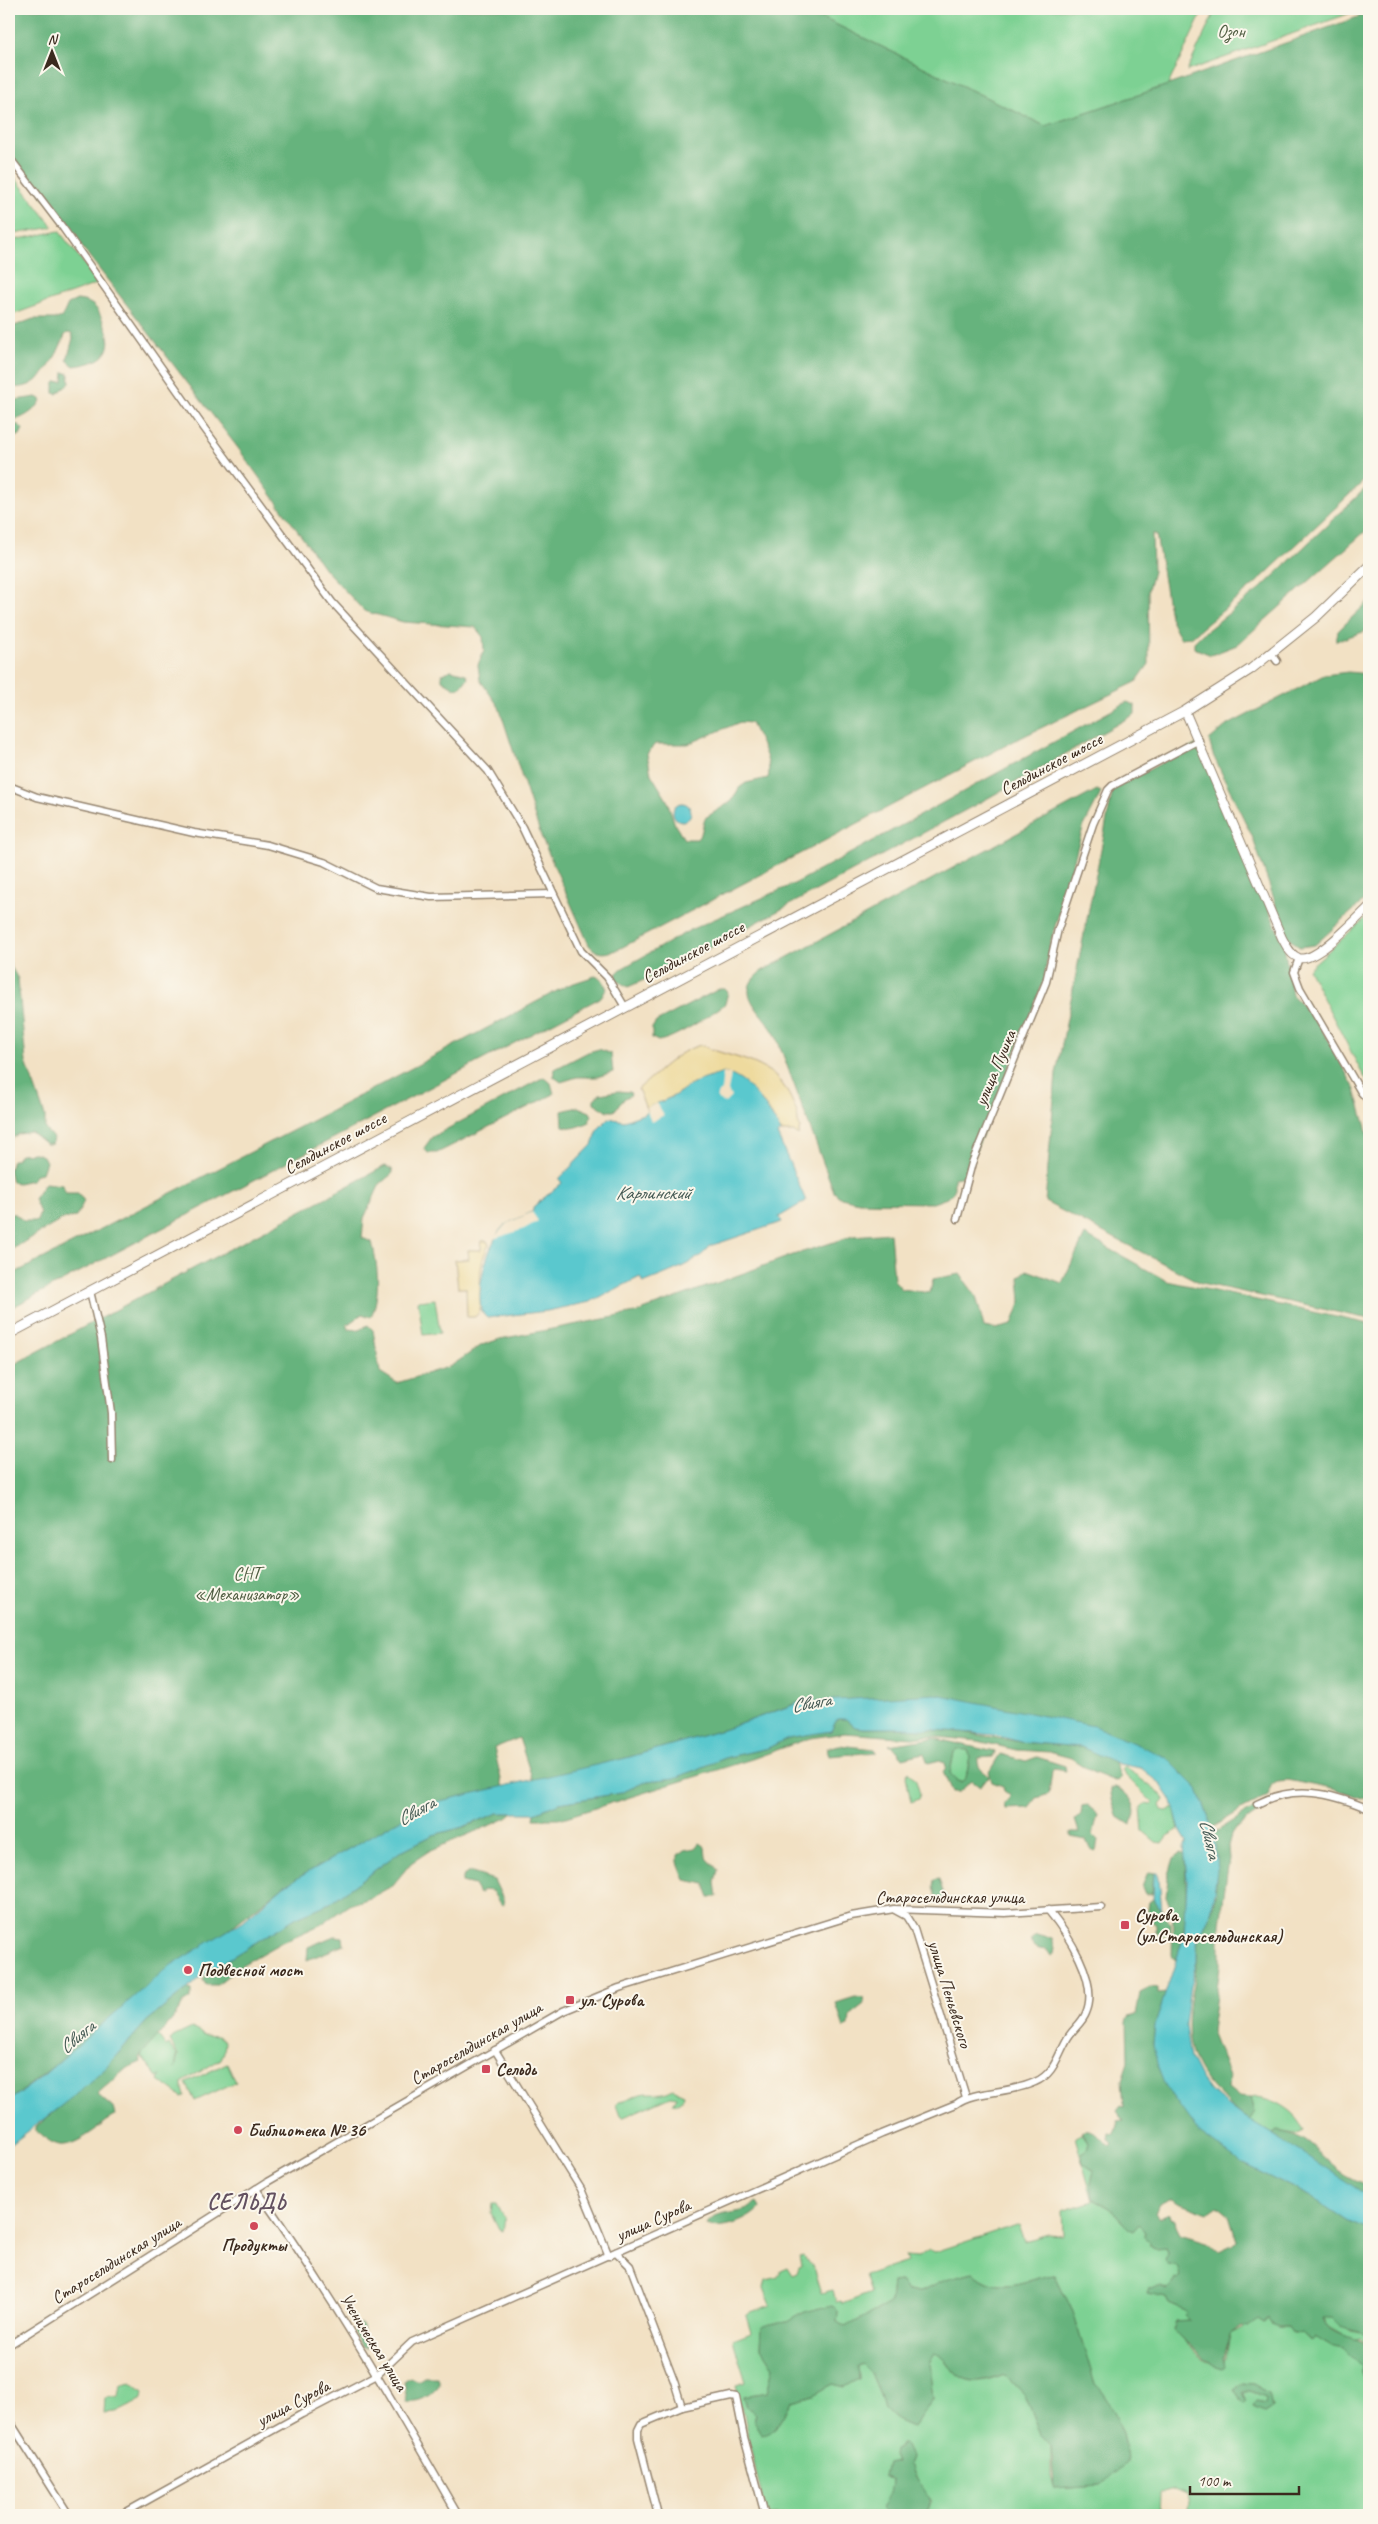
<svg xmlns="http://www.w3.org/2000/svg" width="1378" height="2524" viewBox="0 0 1378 2524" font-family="Caveat,sans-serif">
<rect width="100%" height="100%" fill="#fbf7ec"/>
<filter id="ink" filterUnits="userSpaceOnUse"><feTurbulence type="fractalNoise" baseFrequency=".02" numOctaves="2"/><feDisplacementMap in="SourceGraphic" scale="10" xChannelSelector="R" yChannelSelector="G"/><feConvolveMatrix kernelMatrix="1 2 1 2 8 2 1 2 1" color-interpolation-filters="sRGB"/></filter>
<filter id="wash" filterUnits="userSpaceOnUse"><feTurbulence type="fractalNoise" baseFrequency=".0096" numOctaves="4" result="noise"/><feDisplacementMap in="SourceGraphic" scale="20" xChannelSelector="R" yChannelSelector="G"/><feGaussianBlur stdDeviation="1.12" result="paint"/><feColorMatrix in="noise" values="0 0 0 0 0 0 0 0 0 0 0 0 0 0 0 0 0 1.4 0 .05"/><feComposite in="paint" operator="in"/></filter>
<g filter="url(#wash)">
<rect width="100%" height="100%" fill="#f2e1c4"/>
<g fill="#7dd193" stroke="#5c7e58" fill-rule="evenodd">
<path d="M804,9H1204L1168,85L1045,126Z"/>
<path d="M1216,9H1362L1187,71Z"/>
<path d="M9,170L53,227L9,235Z"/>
<path d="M59,231L99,283L9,316V241Z"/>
<path d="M1369,915V1083L1363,1075L1308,969Z"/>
<path d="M435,1299L440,1333L423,1335L418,1301Z"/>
<path d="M958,1749L968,1750L970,1756L966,1778L961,1782L957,1781L950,1773L954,1752Z"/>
<path d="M1124,1766L1163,1796L1164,1800L1160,1805L1162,1810L1167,1811L1174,1807L1179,1829L1168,1836L1163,1843L1156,1842L1143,1831L1141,1807L1145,1804L1152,1805L1153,1803L1124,1774L1122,1768Z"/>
<path d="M908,1772L916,1781L920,1794L918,1799L911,1802L906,1777Z"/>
<path d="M192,2028L204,2035L217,2036L225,2041L224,2052L221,2059L183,2082V2089L185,2096L182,2097C175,2092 166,2086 159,2080L161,2075L157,2077L141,2056L150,2041L157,2035L166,2047L169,2045L177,2055L175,2068L178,2055L170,2041L173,2037Z"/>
<path d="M227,2063L236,2082L195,2101L186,2083Z"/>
<path d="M673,2089L684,2094C683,2100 680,2103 673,2104L677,2097L671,2096L624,2117L620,2116L616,2105L618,2102C628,2101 633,2096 641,2094C654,2091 660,2097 673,2089Z"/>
<path d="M1257,2097C1275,2099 1297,2112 1304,2130L1296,2134L1276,2131L1272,2134L1248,2120L1255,2112L1251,2098Z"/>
<path d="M1081,2134L1089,2142L1087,2149L1081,2153L1083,2163L1094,2171L1091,2183L1093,2199L1109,2207L1130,2229L1134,2231L1139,2224C1144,2228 1145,2231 1144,2236L1151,2242V2246L1155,2248L1165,2247L1167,2251L1165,2261L1168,2264L1177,2265C1180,2270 1181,2275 1178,2280L1175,2279L1172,2285L1167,2290L1161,2287L1149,2288L1147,2293L1166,2297L1169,2303L1188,2311L1185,2315L1191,2320L1176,2321L1173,2329C1185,2343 1205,2363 1223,2369L1229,2334C1240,2329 1248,2325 1258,2320L1264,2324L1268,2319L1271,2324L1278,2327H1288L1293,2334L1303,2332L1311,2340L1315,2336L1335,2348L1345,2350L1361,2366C1360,2373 1362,2380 1369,2383V2515H1187L1189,2502L1187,2495L1175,2490L1160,2494L1159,2515H921L928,2510L931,2502C927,2494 912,2474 911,2467L908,2466L911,2458L905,2443L902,2442C897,2451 890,2451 896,2462L886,2464L883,2476L892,2481L890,2497L882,2508L885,2511L884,2514L766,2515L736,2385L746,2382L733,2340L751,2333L746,2316L751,2312L771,2305L764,2288L766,2280L777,2277L780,2270L787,2267L792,2275L797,2273L799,2267L802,2266L800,2257L803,2256L813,2267L821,2293L833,2290L836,2302L841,2301L842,2304L871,2293L865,2275L907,2261L905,2256L918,2257L929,2250L935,2252L1019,2224L1025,2241L1048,2234L1063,2235L1062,2211L1093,2201L1075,2137ZM973,2272C1002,2298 1024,2278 1055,2275L1073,2312L1095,2384C1114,2400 1126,2439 1127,2463L1101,2485L1054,2488L1051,2476V2444L1041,2435L1025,2396L1005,2375C985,2382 967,2389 952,2369C946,2361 945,2357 935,2354L929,2363L933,2399L914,2427L897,2421L884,2409L880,2394L871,2373L863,2364L858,2366L859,2379L845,2387L833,2384L813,2395L792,2401L775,2429L762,2435L754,2422L756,2414L747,2407L744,2396L767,2392L773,2367L761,2348L762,2327L787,2322L804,2312L832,2305L838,2311L837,2322L846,2327L890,2303L892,2283L901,2282L907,2291H922L945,2279ZM1240,2383L1253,2384L1269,2393L1272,2406L1264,2411L1253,2406L1256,2401L1266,2403L1267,2397L1250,2391H1242L1246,2400L1243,2402L1233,2389Z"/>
<path d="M492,2204H496L501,2214L505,2217L503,2231L499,2229L491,2213Z"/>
<path d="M1323,2317L1333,2318L1351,2330L1369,2334V2349V2343L1359,2338L1353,2340L1328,2326Z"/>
<path d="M131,2383L143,2393L142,2399L116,2412L104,2413L105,2398L119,2396L121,2385Z"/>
</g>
<g fill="#66b37d" stroke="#506e4e" fill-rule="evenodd">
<path d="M9,9H804L1045,126L1168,85L1369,13V476L1256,583L1191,637L1180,638L1170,617L1156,534H1152L1153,571L1148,590L1149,664L1136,682L1016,740L617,950C605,954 597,955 589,945L541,836L499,707L480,680L478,665L484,650L483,637L475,627L403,622L364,611L325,569L238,448L9,153ZM740,722L751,723C757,737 773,761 768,778L746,783L739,788L732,801L705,818L701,834L697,839H684L675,825L667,800L651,774L647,754L655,744H688Z"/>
<path d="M77,300C95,302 97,308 104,323C117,352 102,363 74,366L67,360L73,338L72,334L68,333L65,335C56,357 39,395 9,386V328L33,319H56L62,317L68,304Z"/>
<path d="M64,372L69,374L70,383L57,394L54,393V385L56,382L63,381Z"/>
<path d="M36,397L41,399C41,407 18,423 11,419L9,401Z"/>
<path d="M9,424L19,425L23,429L20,435L9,440Z"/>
<path d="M1369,485V528L1237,645L1211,655L1194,648V642L1201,635L1260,589Z"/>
<path d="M1369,601V630L1336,641L1338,631Z"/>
<path d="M451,670L466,674L468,678L461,687L455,688L442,680V674Z"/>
<path d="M1348,672L1369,674V896L1315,945L1299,947L1287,936L1252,836L1213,755L1209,740L1226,726L1324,675Z"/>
<path d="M1127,702L1135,705V714L990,797L674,967L628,987L616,980L617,973L621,969L692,929L796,883Z"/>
<path d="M1197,744L1284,945L1292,995L1315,1017L1355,1089L1369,1138V1319L1201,1283L1045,1202L1056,1074L1113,789Z"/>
<path d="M1097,790L1101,792L1099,797L1083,828L1049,948L1044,980L966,1176L954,1178V1191L947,1198L933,1203L859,1202L841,1198L834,1192L776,1036C763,1011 731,993 762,971Z"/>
<path d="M9,963L18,979L26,1062L45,1116V1129L53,1138L52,1144H46L31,1132L19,1134L9,1140Z"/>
<path d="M595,976L602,979L607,989L600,998L9,1309V1276L327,1113L568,985Z"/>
<path d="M719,989H725L728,992L725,1004C710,1015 675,1039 658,1041L652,1038V1028L656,1022Z"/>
<path d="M599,1049L611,1054L613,1072L597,1077H577L561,1082L553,1076L555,1069L588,1052Z"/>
<path d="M544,1077L551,1083L554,1094L437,1153H428L424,1148L432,1137Z"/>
<path d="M618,1091L630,1092L631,1095L625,1098L614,1111H607L594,1103V1099L600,1094Z"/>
<path d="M578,1107L590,1112L592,1116L588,1123L573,1128L563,1126L562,1111Z"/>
<path d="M35,1153L43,1156L46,1162L42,1173L36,1174L32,1180L18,1183L12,1182L9,1170L12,1160H16L20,1154Z"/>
<path d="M385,1166L392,1169L393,1173L380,1184L364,1218L362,1238L372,1242C378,1266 381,1294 371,1317L362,1314L347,1325L348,1329L359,1330L368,1325L373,1330L380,1372L397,1383L451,1366L482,1345L500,1339L635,1313L793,1255L853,1236L890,1233L894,1280L902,1289L930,1293L933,1279L960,1274L976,1296L984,1327L995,1329L1012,1325L1021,1301L1019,1277L1027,1270L1062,1283L1085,1235L1167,1281L1369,1324V1800L1338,1790L1288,1780L1278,1781L1273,1785L1268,1796L1244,1808L1212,1828L1198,1789L1166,1757L800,1702L726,1729L626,1758L533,1781L519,1738L494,1748L503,1788L427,1804L284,1886L9,2101V1367Z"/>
<path d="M45,1183L62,1185L66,1193H78L84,1201L76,1217L63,1219L9,1251V1214H15L24,1221H37L40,1213L34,1199Z"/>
<path d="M837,1719H846L855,1727L863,1728H906L962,1732L1021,1742L1080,1747L1108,1757L1115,1762L1121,1779L1117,1782L1092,1772L1071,1758L1049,1752L1016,1750L978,1741L927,1736L913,1738L845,1733L810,1738L752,1759L592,1809L559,1819H534L535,1813L559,1803L621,1793L647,1781L675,1778L728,1757L768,1748L788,1738L831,1731Z"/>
<path d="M933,1738L995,1752L993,1757L978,1758C977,1768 982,1770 988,1775L989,1778L983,1781L980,1787L972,1781L959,1792H952L943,1772L946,1767L945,1763L940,1760L928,1763L924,1753L903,1758L894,1747L889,1745ZM958,1749L968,1750L970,1756L966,1778L961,1782L957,1781L950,1773L954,1752Z"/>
<path d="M838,1745L875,1749L877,1752L829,1756L827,1748Z"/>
<path d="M1000,1754L1026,1761L1037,1757L1065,1766L1066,1771L1054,1769L1052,1771L1049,1794L1037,1798L1029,1808L1005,1809L1004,1803L1009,1800L1010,1795L1004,1791L1003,1786L992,1782L989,1772Z"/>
<path d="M1115,1787C1130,1793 1141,1809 1131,1825L1117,1816C1115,1807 1110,1797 1111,1788Z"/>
<path d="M1087,1805L1098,1814L1093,1835L1098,1840L1096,1851L1090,1849L1086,1840L1071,1837V1832H1079L1075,1820L1081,1814L1082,1806Z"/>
<path d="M1254,1808H1260V1811L1235,1829L1231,1835L1228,1846L1229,1859L1220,1923V1966L1211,2031L1229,2077L1228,2089L1238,2097L1251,2098L1255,2112L1248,2120C1240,2114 1232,2107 1225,2100C1177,2059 1186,2019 1197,1963C1198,1956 1196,1948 1198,1941C1200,1931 1208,1922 1211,1913C1219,1887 1216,1859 1214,1833Z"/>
<path d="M498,1813H513L507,1818L429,1851L411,1863L392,1886L370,1898L349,1905L320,1925L282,1942L238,1967L217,1985H206L203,1980L209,1971L297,1917L330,1903L401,1851L433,1835L464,1827Z"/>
<path d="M699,1843L705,1847L706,1857L718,1870L715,1882L717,1897H710L705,1884L685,1880L678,1862V1855L684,1850L695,1848Z"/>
<path d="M1181,1853L1185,1855C1186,1889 1189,1928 1176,1960L1172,1955L1173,1912L1166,1897L1168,1878L1174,1858Z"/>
<path d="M469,1872L494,1880L503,1899L504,1905L500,1904L492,1891L484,1890L479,1894L474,1885L462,1882V1877Z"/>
<path d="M1148,1872L1154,1873L1152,1894H1145L1142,1887Z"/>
<path d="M939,1879L944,1895L942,1900L936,1898L933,1887L934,1880Z"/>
<path d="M1153,1899L1170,1923V1932L1165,1936H1160L1156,1931V1924L1147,1916L1149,1902Z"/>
<path d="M1037,1935L1052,1939L1055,1948L1054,1954L1051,1956L1047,1950C1040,1949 1032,1950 1031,1940Z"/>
<path d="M334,1936L343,1937L344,1945L307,1960L308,1947Z"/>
<path d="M1150,1987L1158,1988V1994L1166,1993L1155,2025L1153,2044L1241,2163L1310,2196L1347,2221L1369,2231V2338L1368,2334L1341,2326L1333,2318H1323C1326,2332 1357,2340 1369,2343V2383C1361,2380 1360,2373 1361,2366L1345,2350L1335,2348L1315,2336L1312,2340L1303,2332L1293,2334L1288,2327H1278L1271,2324L1268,2319L1264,2324L1258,2320L1248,2327L1241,2326L1229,2334L1223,2358L1225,2366L1223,2369L1216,2367L1180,2337L1173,2329L1176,2321L1190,2320L1185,2315L1188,2311L1169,2303L1166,2297L1147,2293L1149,2288L1161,2287L1167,2290L1172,2285L1175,2279L1178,2280L1180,2276L1177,2265L1168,2264L1165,2261L1167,2251L1165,2247L1155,2248L1151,2246V2242L1144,2236L1145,2232L1139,2225L1134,2231L1130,2229L1109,2207L1093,2199L1091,2183L1094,2171L1083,2163L1081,2153L1087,2149L1089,2142L1081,2132C1090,2127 1104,2138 1110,2146L1113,2144L1109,2139L1110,2133L1115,2134L1118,2125L1117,2121L1123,2120L1117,2111L1121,2106L1124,2107L1122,2080L1128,2062L1127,2022L1129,2017L1136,2015L1140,1992ZM1173,2198L1181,2203L1208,2213L1218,2206L1229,2215L1237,2241L1232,2246L1219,2252L1209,2243L1180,2234L1176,2226L1175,2220L1170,2218L1169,2214L1160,2218L1155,2213L1160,2204Z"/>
<path d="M187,1989L191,1990V1999L183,2004L172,2020L140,2056L141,2062L127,2068L97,2094L113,2108L115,2115C101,2125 72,2151 56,2144C49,2142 42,2135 36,2131V2127L107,2066L147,2021Z"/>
<path d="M855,1997L863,1998L864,2004L850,2015L849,2026L844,2028L836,2003Z"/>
<path d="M1276,2131C1311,2136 1313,2150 1338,2170C1347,2177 1359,2182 1369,2186V2197L1272,2134Z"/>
<path d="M757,2202L760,2207C751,2220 721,2231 707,2225C712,2211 740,2215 751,2207C753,2205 754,2203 757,2202Z"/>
<path d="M973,2272C1001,2298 1024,2278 1055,2275L1073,2312L1095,2384C1114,2400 1126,2439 1127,2463L1101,2485L1054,2488L1051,2444L1041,2435L1025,2396L1005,2375C985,2381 967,2389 952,2369C946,2361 945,2357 935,2354L929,2363L933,2399L914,2427L897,2421L884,2409L880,2394L871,2373L862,2364L858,2366L859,2379L845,2387L833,2384L813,2395L792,2401L775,2429L762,2435L754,2422L756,2414L747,2407L744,2396L767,2392L773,2367L761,2348L762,2327L770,2324L787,2322L804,2312L832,2305L838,2311L837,2322L846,2327L890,2303L892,2283L901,2282L907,2291H922L945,2279Z"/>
<path d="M359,2323L363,2326L367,2349L362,2347L353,2332Z"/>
<path d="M410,2377L418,2381L424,2377H438L440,2384C432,2395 421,2403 407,2401L404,2381Z"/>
<path d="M1240,2383L1253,2384L1269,2393L1272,2406L1264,2411L1253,2406L1256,2401L1266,2403L1267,2397L1250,2391H1242L1246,2400L1243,2402L1233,2389Z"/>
<path d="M902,2442H905L911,2458L908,2465L911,2467C913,2481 933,2493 929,2507C928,2511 924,2512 921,2515H879L884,2514L885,2511L882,2509C887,2497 891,2495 892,2481L883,2476L886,2464L896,2462L893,2456L894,2450L899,2448Z"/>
</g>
<g fill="#eeda9e" stroke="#94825e">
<path d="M701,1045C728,1058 763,1058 783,1085C788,1092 794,1104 797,1113C798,1118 797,1122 800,1127L798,1136L794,1132H781L770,1112L760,1099L693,1083L674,1096L649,1107L647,1111L638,1089C657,1074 676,1051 701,1045Z"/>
<path d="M482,1241H487L489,1245C477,1264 481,1289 480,1311L475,1317H467L466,1288H458L455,1260L469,1259L468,1250H481Z"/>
</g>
<g fill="#5ac8ce" stroke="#4a7976">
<circle cx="682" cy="812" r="9"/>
<path d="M723,1073C748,1076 770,1111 781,1132L777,1134L806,1201L779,1217L782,1222L710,1246C699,1263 662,1275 643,1283L640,1277L590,1302L547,1311L487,1318C469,1306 489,1237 505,1225C511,1221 526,1216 533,1211V1207L562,1183L559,1179L592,1145L599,1128L609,1118L624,1121L646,1113L649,1107L674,1096L693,1083Z"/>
<path d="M936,1694L1094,1726L1166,1757L1198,1789L1214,1833L1217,1871L1211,1913L1197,1941V1961L1190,1986L1185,2026L1190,2058L1199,2076L1211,2092L1244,2117L1324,2166L1369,2197V2231L1347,2221L1310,2196L1241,2163L1198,2132L1165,2086L1158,2068L1153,2044L1155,2025L1184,1936L1187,1880L1184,1848L1187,1842L1180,1830L1172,1801L1160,1783L1141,1768L1119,1764L1081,1747L1021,1742L994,1735L962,1732L906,1728H863L855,1727L846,1719H837L831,1731L788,1738L768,1748L728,1757L675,1778L647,1781L621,1793L559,1803L535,1813H498L463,1827L433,1835L401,1851L330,1903L297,1917L209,1971L147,2021L107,2066L75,2095L9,2146V2101L40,2078L168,1967L243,1921L284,1886L427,1804L626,1758L726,1729L801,1702Z"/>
<path d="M1154,1873H1157L1159,1878L1162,1911L1153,1899Z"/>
</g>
<g fill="#f2e1c4">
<path d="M723,1073L731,1074L728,1091L731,1097L725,1103L718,1100L717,1096L721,1090Z"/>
<path d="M657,1103L664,1115L651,1122L646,1108Z"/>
<path d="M532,1212L538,1221L524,1229L493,1239L506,1224Z"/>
</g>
</g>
<g filter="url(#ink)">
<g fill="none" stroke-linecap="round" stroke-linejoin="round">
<g stroke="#968671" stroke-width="9">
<g id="minor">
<path d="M9,157L63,228L204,428L332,602L488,771L522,827L581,951L607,977L625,1007"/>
<path d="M1271,653L1277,661"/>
<path d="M9,786L37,797L194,833L268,845L324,862L376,888L431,897L553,894"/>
<path d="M1299,958L1294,972L1300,988L1361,1092L1369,1101"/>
<path d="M957,1219L972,1163L1046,982L1058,929L1093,824L1108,790L1112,786L1199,740"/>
<path d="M90,1291L101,1338L111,1413L112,1460"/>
<path d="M1257,1804C1295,1784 1331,1793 1369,1809"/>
<path d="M895,1910L906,1916L914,1929L966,2097"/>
<path d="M495,2050L581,2189L609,2256"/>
<path d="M256,2189C331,2293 394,2404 458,2515"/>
<path d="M616,2252L630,2266L674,2381L682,2407"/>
<path d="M9,2345L267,2182L563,2011L619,1988L851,1916L894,1909L1005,1913L1101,1907"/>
<path d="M9,2420L69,2515"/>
<path d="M121,2515L302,2414L377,2375L412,2342L882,2134L956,2104C974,2090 1010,2094 1035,2082C1054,2074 1057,2057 1066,2041C1071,2030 1082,2024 1086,2013C1100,1982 1067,1933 1048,1910"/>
<path d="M658,2515L638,2438V2430L641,2424L682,2407L731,2396L736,2397L744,2437L765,2515"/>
</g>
</g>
<g stroke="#968671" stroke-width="10">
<path id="tertiary" d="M1185,711L1282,938C1286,945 1290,955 1299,958C1316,963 1356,919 1369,907"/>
</g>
<g stroke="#968671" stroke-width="11">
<path id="secondary" d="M9,1334L1185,711L1251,669L1316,617L1369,566"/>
</g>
<use href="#minor" stroke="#fff" stroke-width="6"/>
<use href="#tertiary" stroke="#fff" stroke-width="8"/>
<use href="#secondary" stroke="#fff" stroke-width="9"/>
</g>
</g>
<g fill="#d1495b" stroke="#fbf7ec" stroke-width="2">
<rect x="1120" y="1920" width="10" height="10" rx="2.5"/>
<circle cx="188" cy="1970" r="5"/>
<rect x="565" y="1995" width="10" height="10" rx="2.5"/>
<rect x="481" y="2064" width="10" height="10" rx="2.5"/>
<circle cx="238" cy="2130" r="5"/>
<circle cx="254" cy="2226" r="5"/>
</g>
<g text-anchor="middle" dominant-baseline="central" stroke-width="4" stroke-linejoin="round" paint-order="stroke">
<g font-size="18" fill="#4f5c41" stroke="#fbf7ec">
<text x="1231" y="31">Озон</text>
<text x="247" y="1573">СНТ<tspan x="247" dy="21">«Механизатор»</tspan></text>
</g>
<g font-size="18" fill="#3b2a1e" stroke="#fbf7ec">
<text transform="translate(1051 764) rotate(-28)">Сельдинское шоссе</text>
<text transform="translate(693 952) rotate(-28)">Сельдинское шоссе</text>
<text transform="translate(995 1068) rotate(-67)">улица Пушка</text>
<text transform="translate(335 1143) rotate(-28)">Сельдинское шоссе</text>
<text x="950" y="1897">Старосельдинская улица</text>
<text transform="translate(950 1994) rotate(73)">улица Пеньевского</text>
<text transform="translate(476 2043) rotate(-30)">Старосельдинская улица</text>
<text transform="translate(653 2220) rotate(-24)">улица Сурова</text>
<text transform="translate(116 2260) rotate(-32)">Старосельдинская улица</text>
<text transform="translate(374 2342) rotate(58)">Ученическая улица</text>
<text transform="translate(293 2403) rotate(-28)">улица Сурова</text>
</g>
<g font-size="18" font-weight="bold" fill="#3b2a1e" stroke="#fbf7ec" text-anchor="start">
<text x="1135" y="1915">Сурова<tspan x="1135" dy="21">(ул.Старосельдинская)</tspan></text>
<text x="198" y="1970">Подвесной мост</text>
<text x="580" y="2000">ул. Сурова</text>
<text x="496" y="2069">Сельдь</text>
<text x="248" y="2130">Библиотека № 36</text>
<text x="254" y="2245" text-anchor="middle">Продукты</text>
</g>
<g font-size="19" font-style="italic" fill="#445953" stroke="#fbf7ec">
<text x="653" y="1193">Карлинский</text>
<text transform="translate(811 1703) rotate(-10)">Свияга</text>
<text transform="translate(416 1811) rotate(-29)">Свияга</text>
<text transform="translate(1210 1839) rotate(77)">Свияга</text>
<text transform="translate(77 2037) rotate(-40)">Свияга</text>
</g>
<g font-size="22" font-weight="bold" letter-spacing="1" fill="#635160" stroke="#fbf7ec">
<text x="247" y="2202">СЕЛЬДЬ</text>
</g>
</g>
<rect width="1378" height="2524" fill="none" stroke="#fbf7ec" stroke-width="30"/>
<g transform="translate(52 52)" stroke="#fbf7ec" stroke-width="4" paint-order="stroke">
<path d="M0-4L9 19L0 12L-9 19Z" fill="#3b2a1e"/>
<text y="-8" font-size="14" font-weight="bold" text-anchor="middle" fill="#3b2a1e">N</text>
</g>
<path d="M1190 2486v8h109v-8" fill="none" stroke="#3b2a1e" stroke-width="2.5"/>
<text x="1198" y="2486" font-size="15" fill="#3b2a1e" stroke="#fbf7ec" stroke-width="4" paint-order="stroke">100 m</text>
</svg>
